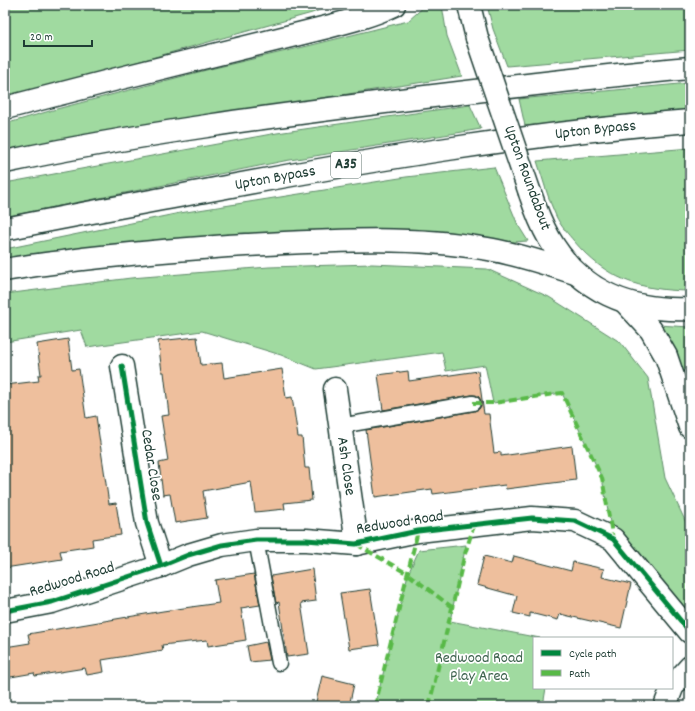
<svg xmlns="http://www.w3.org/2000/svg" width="695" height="711" viewBox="0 0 695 711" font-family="Dekko,sans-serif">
<rect width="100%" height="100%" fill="#fff"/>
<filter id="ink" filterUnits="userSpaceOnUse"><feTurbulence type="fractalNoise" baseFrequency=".025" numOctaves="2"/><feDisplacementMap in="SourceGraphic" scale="8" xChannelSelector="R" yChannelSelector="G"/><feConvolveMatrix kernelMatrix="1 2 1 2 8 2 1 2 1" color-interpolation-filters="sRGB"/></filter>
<g filter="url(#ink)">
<g fill="#a0daa0" stroke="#608c6a">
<path d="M5,5H332L312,13L5,99Z"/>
<path d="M426,5H442L447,36L462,76L139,127L5,151V124L53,110L210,69L312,45L408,21Z"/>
<path d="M487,5H690V50L507,66L493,29Z"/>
<path d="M690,83V110L525,126L519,99Z"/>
<path d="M470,105L481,129L284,161L5,217V183L277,133Z"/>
<path d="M690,148V290L688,291C639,290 606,279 574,241C568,234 560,225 556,216C548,199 543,179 537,161Z"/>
<path d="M494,167L518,225L528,241L513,242L481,238L5,261V249L180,213L406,177Z"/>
<path d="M372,264L487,269L549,297L620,342L648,378L665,478L690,531V632L613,539L602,478L562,393L493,403L485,365L446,371L442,352L316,369L281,355L202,331L87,347L81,330L5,342V294L131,278L269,267Z"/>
<path d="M658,325L690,327V392Z"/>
<path d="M466,545L450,621L540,638H534V688H546L543,706H375L408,574L419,550Z"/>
</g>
<g fill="#eebf9d" stroke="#1f3d34">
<path d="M197,337L201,365L222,363L224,378L282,369L286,398L292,397L298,437H302L305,468H309L312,500L284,503L285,509L255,512L251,482L203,491L207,518L175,523L170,494L163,495L159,463L168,461L161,416L169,415L164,372H162L158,341Z"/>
<path d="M68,339L72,370L79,369L86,418L96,416L109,504L116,503L121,535L92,539L93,546L60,551L62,559L5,568V385L39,381L38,375H41L37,344Z"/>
<path d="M408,371L409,381L478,371L484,414H489L494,453L501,452V456L572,446L576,480L506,489L505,485L433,494L432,489L375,497L366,430L474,411L479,409L481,406V401L479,397L476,395H472L383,410L378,375Z"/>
<path d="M484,556L512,563L514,556L571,571L573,562L604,569L602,577L631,584L621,628L560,614L558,620L530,613V617L513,613L517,596L477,585Z"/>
<path d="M312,569L316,601L301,603L309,654L287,657L279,602L276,603L271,576Z"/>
<path d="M254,574L260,605L241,608L246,640L208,646L207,640L162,645L163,650L102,660L104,672L87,675L85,668L35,676L34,673L5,678V647L30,643L28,634L163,611L219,603L215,580Z"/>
<path d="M370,589L379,645L349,649L340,593Z"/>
<path d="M266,642L270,660L250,662L247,646Z"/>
<path d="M322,676L354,684L349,706H315Z"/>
</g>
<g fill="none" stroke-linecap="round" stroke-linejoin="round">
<g stroke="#1f3d34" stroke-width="17">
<g id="lane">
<path d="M340,426L473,403"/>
<path d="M256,540L279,663"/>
</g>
</g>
<g stroke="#1f3d34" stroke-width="25">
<g id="street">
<path d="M122,366L147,523L161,566"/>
<path id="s1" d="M335,389L355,529L356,544"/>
<path d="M5,611L52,602L161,566L188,555L222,545L256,540H306L356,544L418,531L532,518L575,521L613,539L690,632"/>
<path d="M672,687L690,667"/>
<path d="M665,706L672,688"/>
</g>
</g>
<g stroke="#1f3d34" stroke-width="25">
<path id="secondary" d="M625,302L651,330L666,356L690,427"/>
</g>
<g stroke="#1f3d34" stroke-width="25">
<g id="highway">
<path d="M469,5L477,38"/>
<path d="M5,108L121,78L327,27C350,21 373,15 394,5"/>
<path d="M5,162C141,133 279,115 417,98C508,87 599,76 690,68"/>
<path d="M530,193C535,208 541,224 549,238C579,291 630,312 690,309"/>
<path id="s2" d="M5,229C73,215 142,203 210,190C369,160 529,133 690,121"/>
<path d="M5,270C31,265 57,263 83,259C137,253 192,248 246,245C326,241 408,235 488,249C518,254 547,264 575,273"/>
</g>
</g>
<use href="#lane" stroke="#fff" stroke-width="14"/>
<use href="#street" stroke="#fff" stroke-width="22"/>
<use href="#secondary" stroke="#fff" stroke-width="22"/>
<use href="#highway" stroke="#fff" stroke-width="22"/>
<g stroke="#1f3d34" stroke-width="25" stroke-linecap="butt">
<path id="highway-bridge" d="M477,38L530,193"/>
</g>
<use href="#highway-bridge" stroke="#fff" stroke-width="22"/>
<g stroke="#58b947" stroke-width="4" stroke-dasharray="8 4" stroke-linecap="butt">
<path d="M473,403H493L562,393L602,478L613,539"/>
<path d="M356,544L408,574L453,608"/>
<path d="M375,706L418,531"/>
<path d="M429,706L464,557L474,525"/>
</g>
<g stroke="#fff" stroke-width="8">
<g id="cycleway">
<path d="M122,366L147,523L161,566"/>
<path d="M5,611L52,602L161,566L188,555L222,545L256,540H306L356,544L418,531L532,518L575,521L613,539L690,632"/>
</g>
</g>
<use href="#cycleway" stroke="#00873e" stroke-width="5"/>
</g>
</g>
<g text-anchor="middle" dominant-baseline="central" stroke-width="3.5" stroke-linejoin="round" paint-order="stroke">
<rect fill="#fff" stroke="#627771" stroke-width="1" x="331" y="152" width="30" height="26" rx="3"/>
<g font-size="15" font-weight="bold" fill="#1f3d34">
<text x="346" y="165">A35</text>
</g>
<g font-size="16" fill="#1f3d34" stroke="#fff">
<text stroke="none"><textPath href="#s2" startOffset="599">Upton Bypass</textPath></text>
<text stroke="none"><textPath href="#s2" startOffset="275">Upton Bypass</textPath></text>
<text transform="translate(527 178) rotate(70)">Upton Roundabout</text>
<text transform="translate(151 465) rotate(81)">Cedar Close</text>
<text stroke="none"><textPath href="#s1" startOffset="78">Ash Close</textPath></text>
<text transform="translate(400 523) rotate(-9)">Redwood Road</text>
<text transform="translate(72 580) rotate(-17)">Redwood Road</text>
</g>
<g font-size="16" fill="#3f644f" stroke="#fff">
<text x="479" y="658">Redwood Road<tspan x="479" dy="18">Play Area</tspan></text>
</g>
</g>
<rect width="695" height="711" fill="none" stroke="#fff" stroke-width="20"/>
<rect x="10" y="10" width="675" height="691" fill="none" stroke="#1f3d34" stroke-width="1.5" filter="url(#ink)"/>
<rect x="533" y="637" width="140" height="52" fill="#ffffff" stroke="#a5b1ae"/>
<rect x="541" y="650" width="20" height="6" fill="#00873e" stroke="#a5b1ae"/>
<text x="569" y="657" font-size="12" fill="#1f3d34">Cycle path</text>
<rect x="541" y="670" width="20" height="6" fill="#58b947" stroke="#a5b1ae"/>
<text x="569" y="677" font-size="12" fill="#1f3d34">Path</text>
<path d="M24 40v6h68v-6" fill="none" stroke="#1f3d34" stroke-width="2"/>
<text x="30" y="40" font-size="12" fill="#1f3d34" stroke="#ffffff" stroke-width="3" paint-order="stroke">20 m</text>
</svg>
